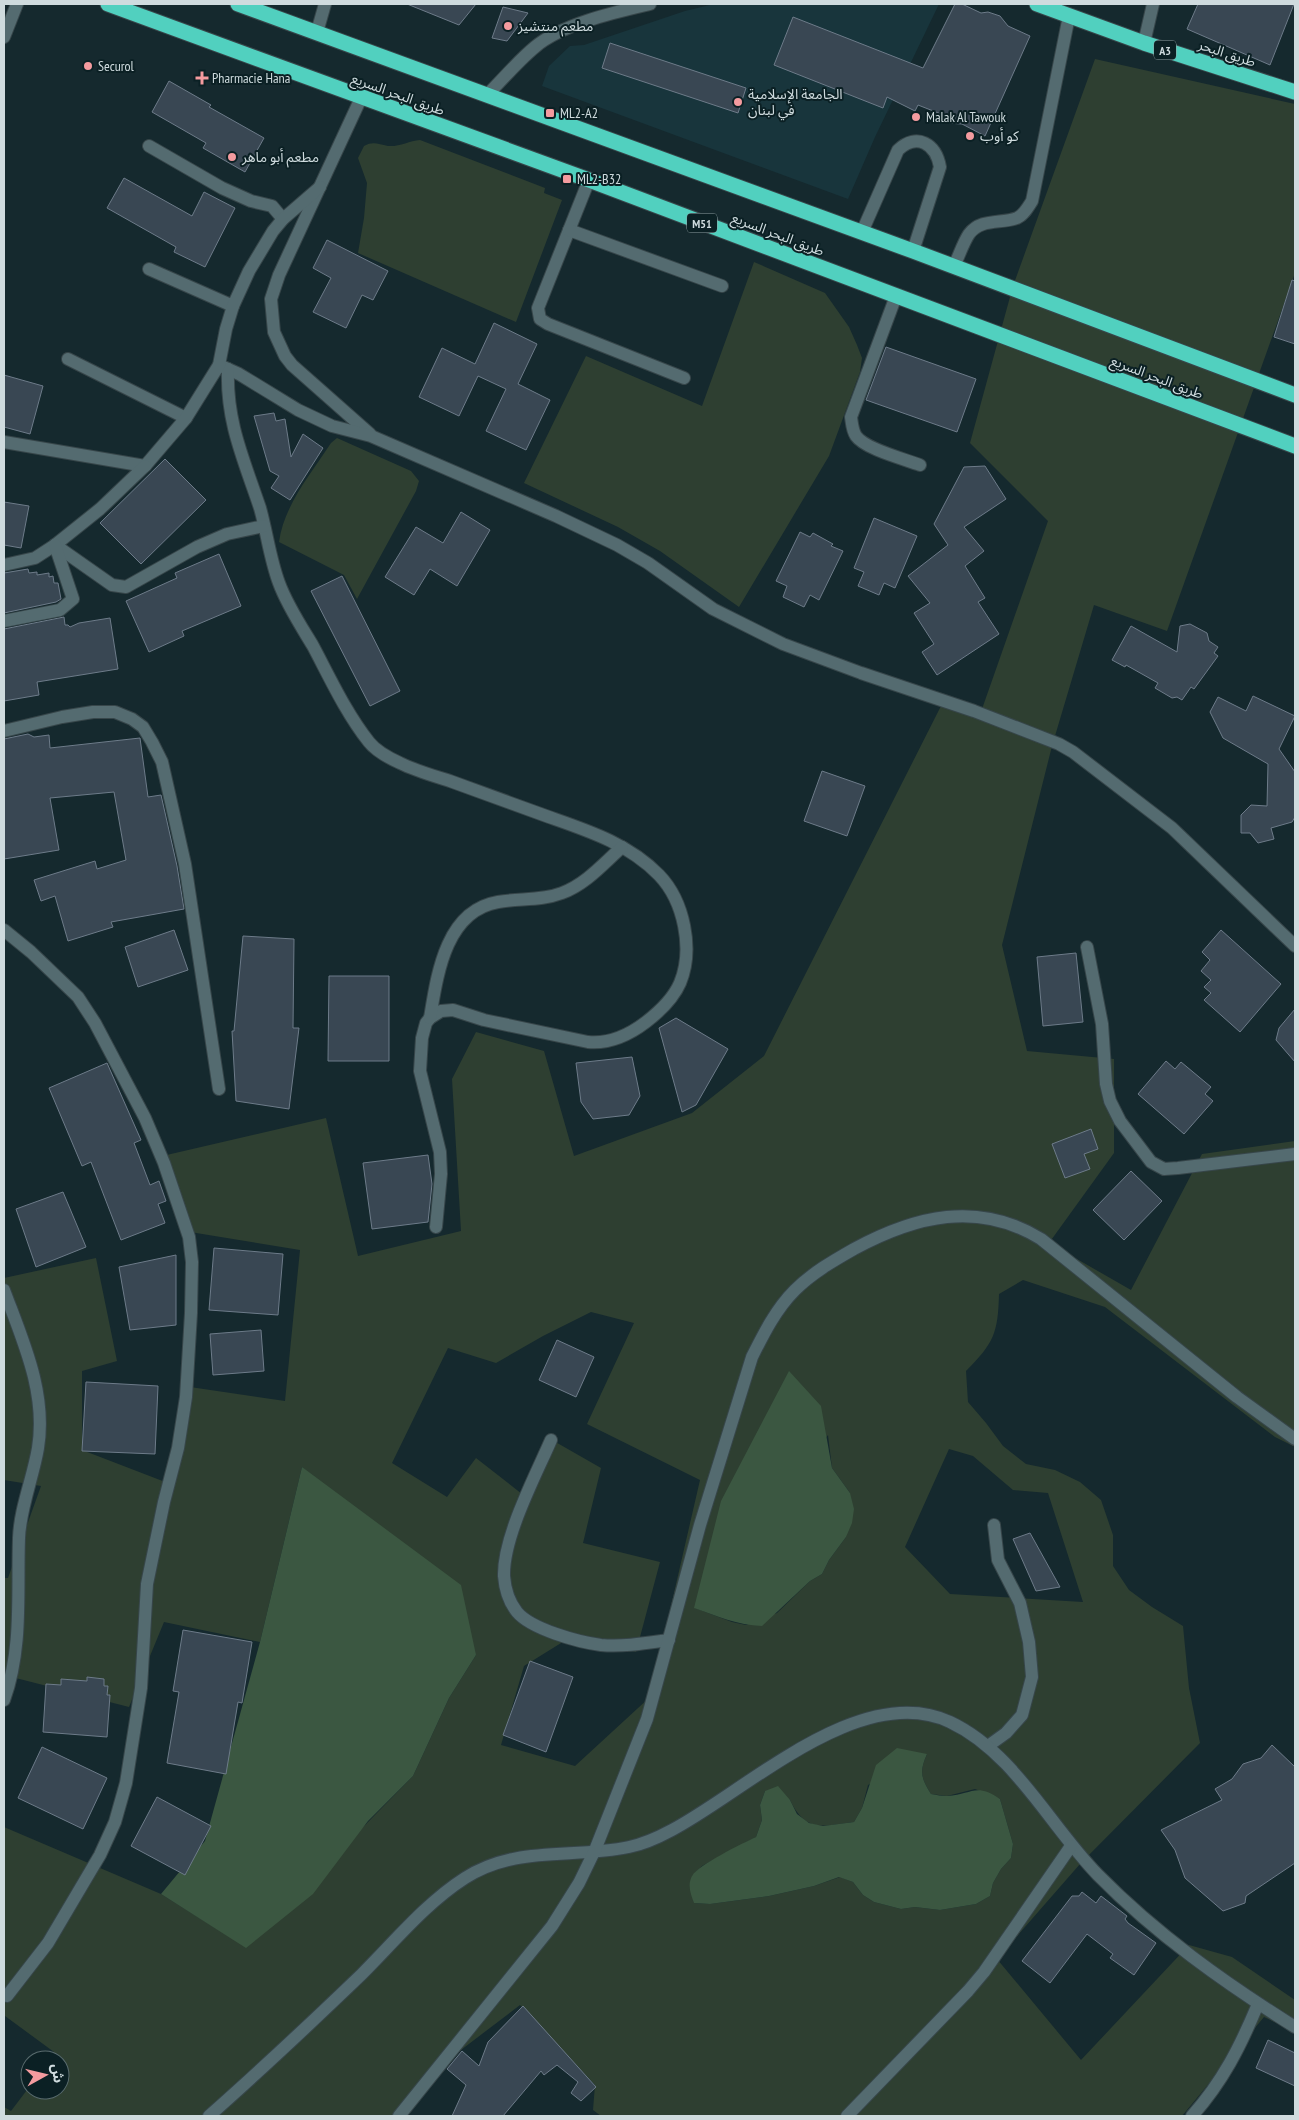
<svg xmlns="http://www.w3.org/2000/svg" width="1299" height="2120" viewBox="0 0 1299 2120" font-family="'PT Sans Narrow','Noto Sans Arabic',sans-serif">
<rect width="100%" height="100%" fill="#15292e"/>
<path fill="#18353c" d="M714,4H939L875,137L848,199L542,86L549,66L570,46L584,45L685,11Z"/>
<g fill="#2e3f31" fill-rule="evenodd">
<path d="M1095,59L1295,104V273L1167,631L1094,605L1052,746L1002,945L1027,1051L1114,1059V1153L1049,1243L1131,1290L1202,1154L1295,1141V1447L1275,1437L1105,1307L1023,1280L999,1294C998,1333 994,1343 966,1371L968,1402L986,1423L1003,1446L1026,1464L1055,1470L1080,1482L1101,1500L1113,1535V1566L1129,1590L1152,1607L1183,1626L1189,1688L1200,1743L1080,1864L997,1959L1081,2060L1189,1945L1232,1957L1295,2000V2032L1264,2017L1182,2116H601L593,2110L595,2085L520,2005L461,2050L404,2116H4V2107L11,2111L30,2086V2090H60V2060H49L54,2052L5,2016L4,2017V1827L161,1894L246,1947L413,1776L449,1698L476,1655L302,1467L260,1642L164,1622L129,1707L4,1675V1578H8L41,1486L4,1480V1278L96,1258L117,1361L82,1371V1450L173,1485L190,1387L285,1401L300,1250L184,1231L158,1157L326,1118L358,1256L461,1231L452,1079L476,1032L544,1051L574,1156L692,1113L764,1056L942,704L982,709L1048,521L970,443L1013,286ZM591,1312L634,1323L587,1424L700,1480L650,1697L575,1766L501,1745L524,1666L574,1635L636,1652L660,1562L583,1543L601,1468L552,1440L522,1494L476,1458L447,1497L392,1463L448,1348L496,1363L543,1336ZM828,1435L832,1468L850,1493L846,1537L829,1560L822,1574L810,1581L777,1613L746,1625L732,1622L695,1608ZM949,1449L973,1456L1013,1490L1048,1493L1083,1602L950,1594L905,1547ZM927,1754C919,1772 921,1778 931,1794L947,1796L975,1789L1000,1799L1013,1844L1011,1858L1001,1869L993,1883L990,1896L976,1904L940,1910L915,1907L901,1909L874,1902L863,1895L853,1882L840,1877L814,1886L769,1896L710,1904L694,1903L692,1876L702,1866L756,1837L762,1820L760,1805L765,1791L790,1800C806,1833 822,1826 854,1822L862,1808L868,1785Z"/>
<path d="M420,140L545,188L544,193L562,200L516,322L358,253L364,218L367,183L358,158L364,146C373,141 378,144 388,146C399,147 409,141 420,140Z"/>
<path d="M754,262L825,293L849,327L857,345L862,358L860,372L829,456L739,607L660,551L618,527L524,483L586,356L702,406Z"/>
<path d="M337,438L411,471L419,481L416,491L357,599L344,575L279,542C284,505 311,474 331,443Z"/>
</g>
<g fill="#3b5741">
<path d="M789,1371L821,1406L832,1468L850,1493L854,1509L852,1523L846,1537L829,1560L822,1574L810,1581L762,1626C737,1625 717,1616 694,1608L721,1501Z"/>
<path d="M302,1467L461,1585L476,1655L449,1698L413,1776L368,1821L313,1894L246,1948L161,1894L205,1841L260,1642Z"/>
<path d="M897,1748L927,1754C919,1772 921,1778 931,1794C937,1795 942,1796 947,1796C972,1795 975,1782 1000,1799L1013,1844L1011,1858L1001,1869L993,1883L990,1896L976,1904L940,1910L915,1907L901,1909L874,1902L863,1895L853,1882L839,1877L814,1886L769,1896L710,1904L694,1903C691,1894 687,1886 692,1876C698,1865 743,1843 756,1837L762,1820L760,1805L765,1791L778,1786L790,1800L797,1814L809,1823L823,1826L854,1822L862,1808L876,1765Z"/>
</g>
<g fill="#394753" stroke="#6d7b89">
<path d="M407,4H476L459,25Z"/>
<path d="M955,4H962L981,13L988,12L1000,16L1008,26L1030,36L985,136L962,124L947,123L941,114L918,105L915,111L887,97L883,108L774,65L793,17L923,68Z"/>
<path d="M1198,4H1294L1270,65L1187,29Z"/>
<path d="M503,7L528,13L507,41L492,38Z"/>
<path d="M610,43L746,88L738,113L602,68Z"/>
<path d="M169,81L211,105L209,107L264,138L245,172L203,148L206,143L152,112Z"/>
<path d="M124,178L192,216L204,192L235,208L205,267L174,252L176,247L107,208Z"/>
<path d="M327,240L388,271L373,300L362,295L346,328L313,312L331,278L313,268Z"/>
<path d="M1292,280L1295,281V344L1274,337Z"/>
<path d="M494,323L537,344L518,384L550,400L526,450L486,431L506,389L478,376L459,416L419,397L442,348L475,364Z"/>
<path d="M886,347L976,379L957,432L866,400Z"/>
<path d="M4,375L43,386L30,434L4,427Z"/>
<path d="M274,413L276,421L285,419L291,457L303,434L323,448L290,500L271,488L279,476L270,471L254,416Z"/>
<path d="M165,459L206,500L141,564L100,523Z"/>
<path d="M985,466L1006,499L964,527L984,551L965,566L985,598L978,602L999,634L937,675L922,652L934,644L914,613L930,603L908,576L948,545L934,524L964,467Z"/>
<path d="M4,502L29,506L21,548L4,545Z"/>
<path d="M461,512L490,530L457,586L430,569L414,595L385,577L416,527L443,543Z"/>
<path d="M874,518L917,536L895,588L884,583L879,595L858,586L864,572L854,568Z"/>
<path d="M800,532L810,537L813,533L833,544L831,546L843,551L819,600L810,595L804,607L783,597L787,586L776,581Z"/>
<path d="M219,554L241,606L182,631L184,636L149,652L126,601L177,578L175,573Z"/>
<path d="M28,569L29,573L37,572V575L49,573V577L53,576L54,583H58L61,599L56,602L4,613V573Z"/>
<path d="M342,576L400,691L370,706L311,591Z"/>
<path d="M64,617L65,625H68L70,627L79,623L110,618L118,669L37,682L39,695L4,701V629Z"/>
<path d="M1190,624L1207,633L1209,641L1218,647L1214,653L1218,656L1194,689L1191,687L1182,700L1177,697L1172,698L1155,688L1158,683L1126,665L1125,667L1112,660L1131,626L1177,652L1180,626Z"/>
<path d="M1253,696L1295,716L1279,749L1295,772V817L1292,822L1271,828L1274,839L1258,843L1250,833H1241V815L1251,805L1267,806L1268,764L1223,738L1210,712L1218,697L1246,711Z"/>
<path d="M28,734L34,737L49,735L50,748L140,738L148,797L161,795L177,866L184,909L111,922L113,927L68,941L55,896L41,901L34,880L95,861L97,869L126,860L114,792L50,798L59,850L4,859V739Z"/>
<path d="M822,771L865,786L847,836L804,821Z"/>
<path d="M174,930L188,970L138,987L125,947Z"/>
<path d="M1221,930L1281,984L1240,1032L1204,1000L1211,993L1204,987L1211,980L1201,971L1210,960L1202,952Z"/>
<path d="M243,936L294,939L293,1028H299L289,1109L236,1101L232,1031H234Z"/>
<path d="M1076,953L1083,1022L1043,1026L1037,957Z"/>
<path d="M329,976H389V1061H328Z"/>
<path d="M1295,1009V1062L1276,1040L1279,1028Z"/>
<path d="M676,1018L728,1049L696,1105L682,1112L659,1028Z"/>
<path d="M632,1057L640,1096L629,1115L593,1119L581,1102L576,1063Z"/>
<path d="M1166,1061L1175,1069L1181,1062L1211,1087L1205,1094L1213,1101L1184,1134L1138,1094Z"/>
<path d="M107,1063L141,1140L134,1143L150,1185L159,1181L166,1201L158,1204L165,1223L121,1240L91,1162L82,1166L49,1088Z"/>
<path d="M1091,1129L1098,1149L1084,1154L1090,1169L1065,1178L1052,1144Z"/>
<path d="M428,1155L432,1184L428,1222L372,1229L363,1163Z"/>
<path d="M1131,1171L1162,1201L1124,1240L1093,1210Z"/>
<path d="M63,1192L86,1247L36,1267L16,1209Z"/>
<path d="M214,1248L283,1254L278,1315L209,1310Z"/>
<path d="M176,1255V1325L130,1330L119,1267Z"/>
<path d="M261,1330L264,1371L213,1375L210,1334Z"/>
<path d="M557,1340L594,1357L576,1397L539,1380Z"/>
<path d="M86,1382L158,1386L155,1454L82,1451Z"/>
<path d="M1030,1533L1060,1587L1036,1591L1013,1539Z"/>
<path d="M183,1630L252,1642L242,1703L238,1702L226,1774L167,1763L179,1692L173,1691Z"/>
<path d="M530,1661L573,1677L546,1752L503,1735Z"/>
<path d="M87,1677L104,1679V1686H108L107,1695H110L107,1737L43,1732L46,1684L61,1685V1679L87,1681Z"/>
<path d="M1272,1745L1295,1767V1863L1246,1896L1245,1903L1223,1911L1185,1878L1175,1850L1161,1830L1222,1800L1215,1789L1232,1779L1243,1764L1261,1758Z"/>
<path d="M42,1747L107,1778L83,1829L18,1798Z"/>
<path d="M157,1797L211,1826L185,1875L131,1846Z"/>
<path d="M1082,1892L1096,1903L1101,1896L1127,1916L1125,1919L1128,1923L1156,1943L1134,1975L1110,1958L1113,1954L1087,1934L1050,1983L1022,1961L1072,1896H1079Z"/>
<path d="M523,2006L596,2087L581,2101L571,2093L578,2082L557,2065L544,2075L541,2071L503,2116H452L466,2085L447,2069L462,2051L479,2066L488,2042Z"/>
<path d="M1268,2040L1295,2053V2086L1256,2068Z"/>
</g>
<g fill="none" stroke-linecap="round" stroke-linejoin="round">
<g stroke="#37464a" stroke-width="14">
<g id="minor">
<path d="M317,32L325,4"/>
<path d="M4,37L17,4"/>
<path d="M1144,43L1153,4"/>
<path d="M488,94C504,78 518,61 535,47C562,24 616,12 650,4"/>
<path d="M361,98L279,275L271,299L274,332L285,356L292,365L370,434"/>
<path d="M149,146L222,188L251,201L272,206L283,219"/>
<path d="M589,180L538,308L540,319L548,324L684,378"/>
<path d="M569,230L722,286"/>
<path d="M862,232L898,150C917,132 936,144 940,167L913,251"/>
<path d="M954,266C959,256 963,243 969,234C981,218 1001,224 1017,218C1024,215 1028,207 1032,201L1069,16"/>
<path d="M149,269L233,306"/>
<path d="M896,296L851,417C852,423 852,430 856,436C865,449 904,459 920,465"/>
<path d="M68,359L186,418"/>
<path d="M219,365L239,374L298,410L332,426L371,436L556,516L617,545L648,563L713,609L783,644L861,673L974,711L1059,744L1073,752L1172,828L1295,946"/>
<path d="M228,369C226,422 244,460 260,508C267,533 270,559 279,583C287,605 301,626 313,646C330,678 346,713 369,742C376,751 389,758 400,763C416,771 434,776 450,781C483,793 516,805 549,817C589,831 629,844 659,875C684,901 694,949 680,983C673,999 659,1012 646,1022C629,1035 609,1044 588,1042L484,1020L453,1010L441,1011L430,1018L426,1023L422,1038L420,1071L440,1152L441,1174L436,1227"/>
<path d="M4,442L145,466L186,418L219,365L226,329L233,306L249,271L273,231L283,219L320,187"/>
<path d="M55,545L112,585L126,587L197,547L227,534L264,526"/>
<path d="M4,565L35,558L55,545L100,509L145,466"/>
<path d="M4,621L60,610L73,599L55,545"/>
<path d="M4,731L62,717L93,712H115L132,719L143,727L152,742L162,762L185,864L219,1089"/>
<path d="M4,930L31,952L78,997L95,1023L145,1118L164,1163L189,1237L192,1262L191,1313L186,1397L178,1448L164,1502L147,1584L141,1688L126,1783L115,1822L100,1855L48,1943L7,1996"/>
<path d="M1087,947L1102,1024L1106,1084L1110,1101L1120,1121L1151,1162L1164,1169L1178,1168L1295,1154"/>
<path d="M430,1018C437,976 445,911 498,902C519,898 541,901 562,893C586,884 603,864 622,847"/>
<path d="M4,1290C23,1341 47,1393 38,1448C33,1478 20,1508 19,1538C17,1593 23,1648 4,1700"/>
<path d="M551,1440C535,1477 503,1537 504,1576C505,1589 509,1602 517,1612C531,1629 578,1642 601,1645C623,1647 647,1643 669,1640"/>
<path d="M988,1746L1006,1733L1022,1715L1032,1677L1029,1642L1020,1603L998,1560L994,1525"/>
<path d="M209,2116C261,2070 312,2022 362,1974C395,1941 426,1903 465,1878C516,1845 573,1859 629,1847C644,1844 659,1837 672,1830C746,1791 861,1680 950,1722C1014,1752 1050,1826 1098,1875C1157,1935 1225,1983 1295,2027"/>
<path d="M399,2116L552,1926L579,1883L595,1850L647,1719L700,1525L752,1357C764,1333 776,1309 795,1290C812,1273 833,1261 854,1249C915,1216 978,1200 1041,1239L1237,1397L1295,1439"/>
<path d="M847,2116L968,1991L984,1972L1071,1846"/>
<path d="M1192,2116C1223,2081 1240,2047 1258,2004"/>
</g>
</g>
<g stroke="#37464a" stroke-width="17">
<g id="highway">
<path d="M108,4L589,180L1295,446"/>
<path d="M238,4L913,251L1295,395"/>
<path d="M1037,4L1144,43L1295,92"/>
</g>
</g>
<use href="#minor" stroke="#546b70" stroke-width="12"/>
<use href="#highway" stroke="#51d0bf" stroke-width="15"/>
</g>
<g fill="#f49b9f" stroke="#0b2024" stroke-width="2">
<circle cx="508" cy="26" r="5"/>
<circle cx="88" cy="66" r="5"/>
<path d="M199.5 70.5h5v5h5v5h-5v5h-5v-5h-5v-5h5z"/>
<circle cx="738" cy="102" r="5"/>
<rect x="545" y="108" width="10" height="10" rx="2.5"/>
<circle cx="916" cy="117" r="5"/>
<circle cx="970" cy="136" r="5"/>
<circle cx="232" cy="157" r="5"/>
<rect x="562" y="174" width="10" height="10" rx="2.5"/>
</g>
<g text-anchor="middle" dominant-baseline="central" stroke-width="4" stroke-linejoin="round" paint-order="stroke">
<g fill="#0b2024" stroke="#94a3a6" stroke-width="1">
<rect x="1154" y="40.5" width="22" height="19" rx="4"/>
<rect x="687" y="213.5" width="30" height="19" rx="4"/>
</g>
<g font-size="12" font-weight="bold" fill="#cfdbde">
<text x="1165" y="50">A3</text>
<text x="702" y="223">M51</text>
</g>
<g font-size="14" fill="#cfdbde" stroke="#0b2024" text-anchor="start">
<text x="518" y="26">مطعم منتشيز</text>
<text x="98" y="66">Securol</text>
<text x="212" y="78">Pharmacie Hana</text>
<text x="748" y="94">الجامعة الإسلامية<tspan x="748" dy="16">في لبنان</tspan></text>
<text x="560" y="113">ML2-A2</text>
<text x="926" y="117">Malak Al Tawouk</text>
<text x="980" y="136">كو أوب</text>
<text x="242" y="157">مطعم أبو ماهر</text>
<text x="577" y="179">ML2-B32</text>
</g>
<g font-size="14" fill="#cfdbde" stroke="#0b2024">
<text transform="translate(1227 53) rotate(18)">طريق البحر</text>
<text transform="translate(398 94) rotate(20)">طريق البحر السريع</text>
<text transform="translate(778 234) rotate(21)">طريق البحر السريع</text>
<text transform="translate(1157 377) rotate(21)">طريق البحر السريع</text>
</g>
</g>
<rect width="1299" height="2120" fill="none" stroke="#cfdbde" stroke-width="10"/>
<g transform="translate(45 2075) rotate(82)"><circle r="24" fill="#0b2024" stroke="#596b6e"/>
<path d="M0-4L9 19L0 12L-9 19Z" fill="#f49b9f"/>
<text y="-8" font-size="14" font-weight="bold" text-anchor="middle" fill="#cfdbde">ش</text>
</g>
</svg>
